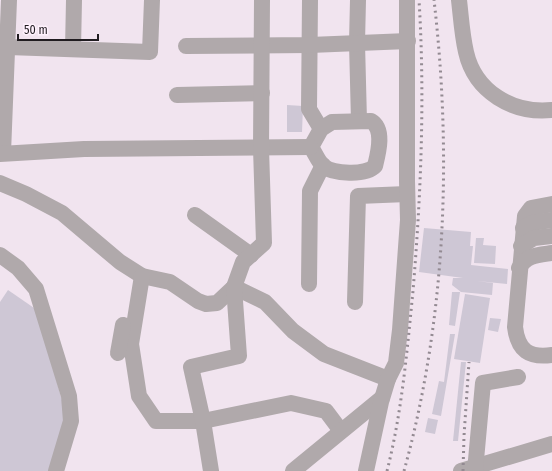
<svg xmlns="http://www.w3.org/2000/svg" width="552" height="471" viewBox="0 0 552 471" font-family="'Fira Sans Condensed',sans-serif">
<rect width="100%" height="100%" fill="#f1e4ef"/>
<g fill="#cec7d5">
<path d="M287,105L303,106L302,132H287Z"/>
<path d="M424,228L471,232L470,246H473L471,265L508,269L507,284L477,281L493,283L492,295L461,292L452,285L453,278H463L419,272Z"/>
<path d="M476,238H484L483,245L496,246L495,264L474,263Z"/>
<path d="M8,290L37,310L66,415L49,471H0V302Z"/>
<path d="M452,292H460L455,326L449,325Z"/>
<path d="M465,294L490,298L480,363L454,359Z"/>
<path d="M490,318L501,319L498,332L488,330Z"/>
<path d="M450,334H455L441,416L432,414L439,381L444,382Z"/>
<path d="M461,362H466L458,441H453Z"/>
<path d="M428,418L438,420L435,434L425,432Z"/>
</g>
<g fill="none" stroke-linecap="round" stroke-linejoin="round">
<g stroke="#b0a9ab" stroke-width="16">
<path d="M310,0L309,109L321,129"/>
<path d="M358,0L357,43L359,121"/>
<path d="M459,0C461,17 462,35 466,52C475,92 513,114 552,110"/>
<path d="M186,46L310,45L408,41"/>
<path d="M8,47L150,52L152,0"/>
<path d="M73,49L74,0"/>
<path d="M177,95L262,93"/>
<path d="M371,121C385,129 378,154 375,166C366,176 333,174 323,166C318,161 315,153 311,147L321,129L332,122Z"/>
<path d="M3,153L9,0"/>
<path d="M0,154L84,149L311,147"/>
<path d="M0,183L26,194L62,213L120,262L142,276L170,282L198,301L206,304L217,303L234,287"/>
<path d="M552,204L531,208L525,216L515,327C518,351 529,358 552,355"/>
<path d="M195,215L251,255"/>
<path d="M523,228L532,223L552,220"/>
<path d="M521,246L534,238L552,236"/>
<path d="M0,255L18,268L36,289L69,396L71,421L56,471"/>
<path d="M519,268C526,255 538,255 552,253"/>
<path d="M142,276L131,344L139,396L156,421H203L291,403L326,411L341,431"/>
<path d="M309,284L310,191L323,165"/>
<path d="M234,287L265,302L293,331L324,354L388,379"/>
<path d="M355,302L358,196L407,194"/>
<path d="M118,353L123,325"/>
<path d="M211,471L203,421L191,367L239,356L234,287L243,262L264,243L261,148L262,0"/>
<path d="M293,471L382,398"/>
<path d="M366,471L381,402L388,379L396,363L400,330L408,220L407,181V0"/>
<path d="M461,471L552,444"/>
<path d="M475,471L483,383L518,377"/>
</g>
<g stroke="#938a92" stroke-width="3" stroke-dasharray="2 4" stroke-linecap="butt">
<path d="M387,471C402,412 407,351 413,291C421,194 425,97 419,0"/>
<path d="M404,471C446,319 452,156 434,0"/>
<path d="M463,471L464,436L469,362"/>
</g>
</g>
<path d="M18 34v6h80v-6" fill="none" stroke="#201c20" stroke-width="2"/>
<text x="24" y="34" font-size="12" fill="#201c20" stroke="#fef1fc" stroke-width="3" paint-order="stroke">50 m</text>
</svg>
